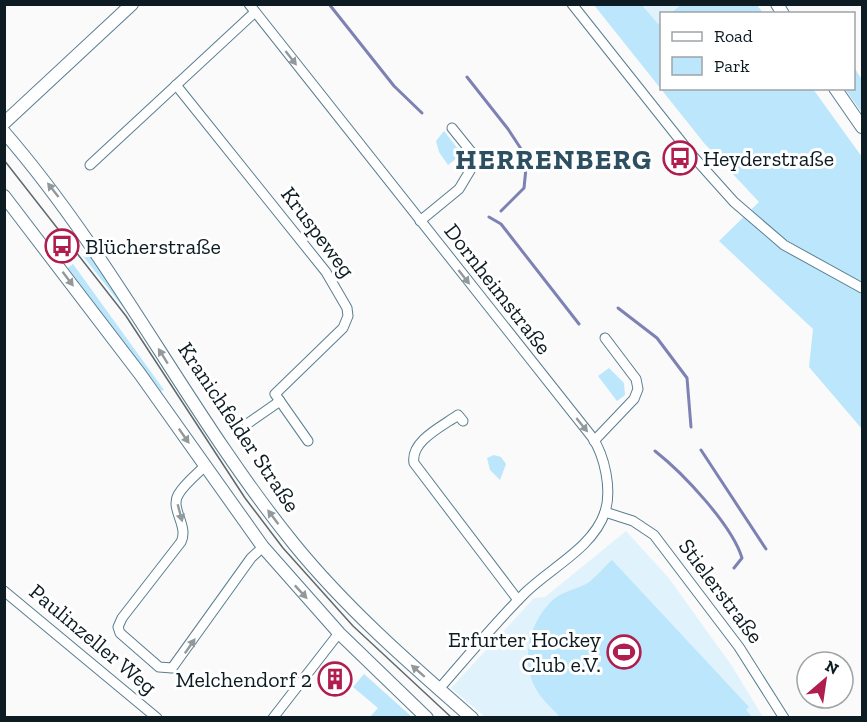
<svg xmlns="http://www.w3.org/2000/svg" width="867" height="722" viewBox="0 0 867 722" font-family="'Zilla Slab',serif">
<rect width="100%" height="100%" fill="#fafafa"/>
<g fill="#e0f3fd">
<path d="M642,5H682L671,13L662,14L661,22L658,25Z"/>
<path d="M626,531L668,577L732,666L763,717H485L451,688L534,598L545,597Z"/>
</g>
<g fill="#bbe6fb">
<path d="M682,4L757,5L763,13H671Z"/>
<path d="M594,5H642L658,24L661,22L662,88L813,89L862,157V429L809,367L813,329L719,241L759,202L704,143Z"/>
<path d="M854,67L862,80V113L845,89L854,88Z"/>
<path d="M444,131L462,154L448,165L439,152L436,141Z"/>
<path d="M90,251L143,333L83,256Z"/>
<path d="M73,264L164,390L161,391L68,268Z"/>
<path d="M609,368L624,383L625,395L617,401L598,376Z"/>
<path d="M494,455L501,457L506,464L500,480L490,470L487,458Z"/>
<path d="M612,560L749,707L746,710L752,717H560C552,708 542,700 536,689C520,660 529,621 554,599C564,591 577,589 588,583C596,577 604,567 612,560Z"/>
<path d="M364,674L412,717H370L378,708L353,687Z"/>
</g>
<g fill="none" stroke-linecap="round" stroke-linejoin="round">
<g stroke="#7d81b4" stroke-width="3">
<path d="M329,4L394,86L422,113"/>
<path d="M467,77L508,129L527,158L524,188L501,211"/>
<path d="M489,217L501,224L579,324"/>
<path d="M618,308L657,338L687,378L691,427"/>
<path d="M701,450L766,549"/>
<path d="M655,451C683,473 732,525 742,558L734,568"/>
</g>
<g stroke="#597e90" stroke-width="11">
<g id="street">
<path d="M249,4L592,437C605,456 612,490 605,512C593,548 550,568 525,593C495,623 467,657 439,689"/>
<path d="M572,4L691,154L734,202L784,245L862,288"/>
<path d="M176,85L326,272L347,308L348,316L343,328L275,394L308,441"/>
<path d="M90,165L255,12"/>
<path d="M420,221L459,189L477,159L452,128"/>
<path d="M463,421L458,415C443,426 410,441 414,463L518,600"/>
<path d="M247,424L280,401"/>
<path d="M594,441L634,399L638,389L636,379L605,338"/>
<path d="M205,466C197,474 184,484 178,495C170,509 189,526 181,542L122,618L118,627L120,633L159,667L172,668L251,558L263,547"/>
<path d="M605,512L633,521L654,535L739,647L784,718"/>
<path d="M4,591L157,718"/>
<path d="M273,718L339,633"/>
</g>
</g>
<g stroke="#597e90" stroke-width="14">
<g id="secondary">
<path d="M777,4L783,14"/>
<path d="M835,88L862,127"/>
<path d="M4,123L132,4"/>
<path d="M4,132C115,260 188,413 294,544C346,608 409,663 472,718"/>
<path d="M4,196L140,374L263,547L339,633L427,718"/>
</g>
</g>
<use href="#street" stroke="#fff" stroke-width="9"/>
<use href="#secondary" stroke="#fff" stroke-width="12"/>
<path stroke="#5f686d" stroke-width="1.5" d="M4,160L126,316L245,498L283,548L353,626L452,718"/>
</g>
<defs><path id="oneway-solid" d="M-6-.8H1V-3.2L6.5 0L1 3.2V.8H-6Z" transform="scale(1.5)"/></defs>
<g fill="#92999c">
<use href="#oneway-solid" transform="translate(291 58) rotate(52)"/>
<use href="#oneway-solid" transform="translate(53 190) rotate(-128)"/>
<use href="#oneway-solid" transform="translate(464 277) rotate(52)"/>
<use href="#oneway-solid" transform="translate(68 279) rotate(53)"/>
<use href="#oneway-solid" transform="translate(163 356) rotate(-122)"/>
<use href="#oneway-solid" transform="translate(582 425) rotate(51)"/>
<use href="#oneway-solid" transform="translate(184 436) rotate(55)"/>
<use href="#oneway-solid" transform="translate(180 513) rotate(75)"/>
<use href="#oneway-solid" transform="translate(273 517) rotate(-127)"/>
<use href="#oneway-solid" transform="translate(301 592) rotate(47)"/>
<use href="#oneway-solid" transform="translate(190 646) rotate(-55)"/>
<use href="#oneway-solid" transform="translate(418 671) rotate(-139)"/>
</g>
<defs>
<g id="bus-ring" transform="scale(1.725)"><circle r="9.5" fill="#fff" stroke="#af1e4f" stroke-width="1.5"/><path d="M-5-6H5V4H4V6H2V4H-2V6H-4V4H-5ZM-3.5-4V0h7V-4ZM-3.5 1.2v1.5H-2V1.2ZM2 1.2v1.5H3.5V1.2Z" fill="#af1e4f"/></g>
<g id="stadium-ring" transform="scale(1.725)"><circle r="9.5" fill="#fff" stroke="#af1e4f" stroke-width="1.5"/><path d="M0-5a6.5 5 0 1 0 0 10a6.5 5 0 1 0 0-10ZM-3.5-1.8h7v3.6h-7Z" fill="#af1e4f"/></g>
<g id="building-ring" transform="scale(1.725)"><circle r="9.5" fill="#fff" stroke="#af1e4f" stroke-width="1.5"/><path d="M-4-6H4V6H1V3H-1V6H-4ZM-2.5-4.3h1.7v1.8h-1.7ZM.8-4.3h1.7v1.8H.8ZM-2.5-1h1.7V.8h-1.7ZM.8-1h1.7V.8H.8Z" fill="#af1e4f"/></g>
</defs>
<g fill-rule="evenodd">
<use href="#bus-ring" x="680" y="158"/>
<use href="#bus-ring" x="62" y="246"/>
<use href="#stadium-ring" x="624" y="652"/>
<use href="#building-ring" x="335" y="679"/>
</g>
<g text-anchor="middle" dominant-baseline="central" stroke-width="6" stroke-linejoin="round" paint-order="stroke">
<g font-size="22" fill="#0d1c23" stroke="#fff" text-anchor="start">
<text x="703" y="158">Heyderstraße</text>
<text x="85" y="246">Blücherstraße</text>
<text x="601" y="639" text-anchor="end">Erfurter Hockey<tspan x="601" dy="25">Club e.V.</tspan></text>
<text x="312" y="679" text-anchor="end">Melchendorf 2</text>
</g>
<g font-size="22" fill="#0d1c23" stroke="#fff">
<text transform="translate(318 232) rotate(53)">Kruspeweg</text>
<text transform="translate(498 289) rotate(52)">Dornheimstraße</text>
<text transform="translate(239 427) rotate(56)">Kranichfelder Straße</text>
<text transform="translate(721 591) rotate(53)">Stielerstraße</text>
<text transform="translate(93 639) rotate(40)">Paulinzeller Weg</text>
</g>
<g font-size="28" font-weight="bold" letter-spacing="1.5" fill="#2c5061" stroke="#fff">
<text x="554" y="159">HERRENBERG</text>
</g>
</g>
<rect width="867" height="722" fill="none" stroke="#0d1c23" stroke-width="12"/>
<rect x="660" y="12" width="195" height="78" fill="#ffffff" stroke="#9ea4a7" stroke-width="1.5"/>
<rect x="672" y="32" width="30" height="9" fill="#ffffff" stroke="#9ea4a7" stroke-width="1.5"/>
<text x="714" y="42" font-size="18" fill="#0d1c23">Road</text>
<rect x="672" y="57" width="30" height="18" fill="#bbe6fb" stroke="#9ea4a7" stroke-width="1.5"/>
<text x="714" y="72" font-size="18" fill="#0d1c23">Park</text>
<g transform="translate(825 680) rotate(29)"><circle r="28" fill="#ffffff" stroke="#9ea4a7" stroke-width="1.5"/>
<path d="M0-4.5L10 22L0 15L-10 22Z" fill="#af1e4f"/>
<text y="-9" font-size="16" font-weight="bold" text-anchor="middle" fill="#0d1c23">N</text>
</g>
</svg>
